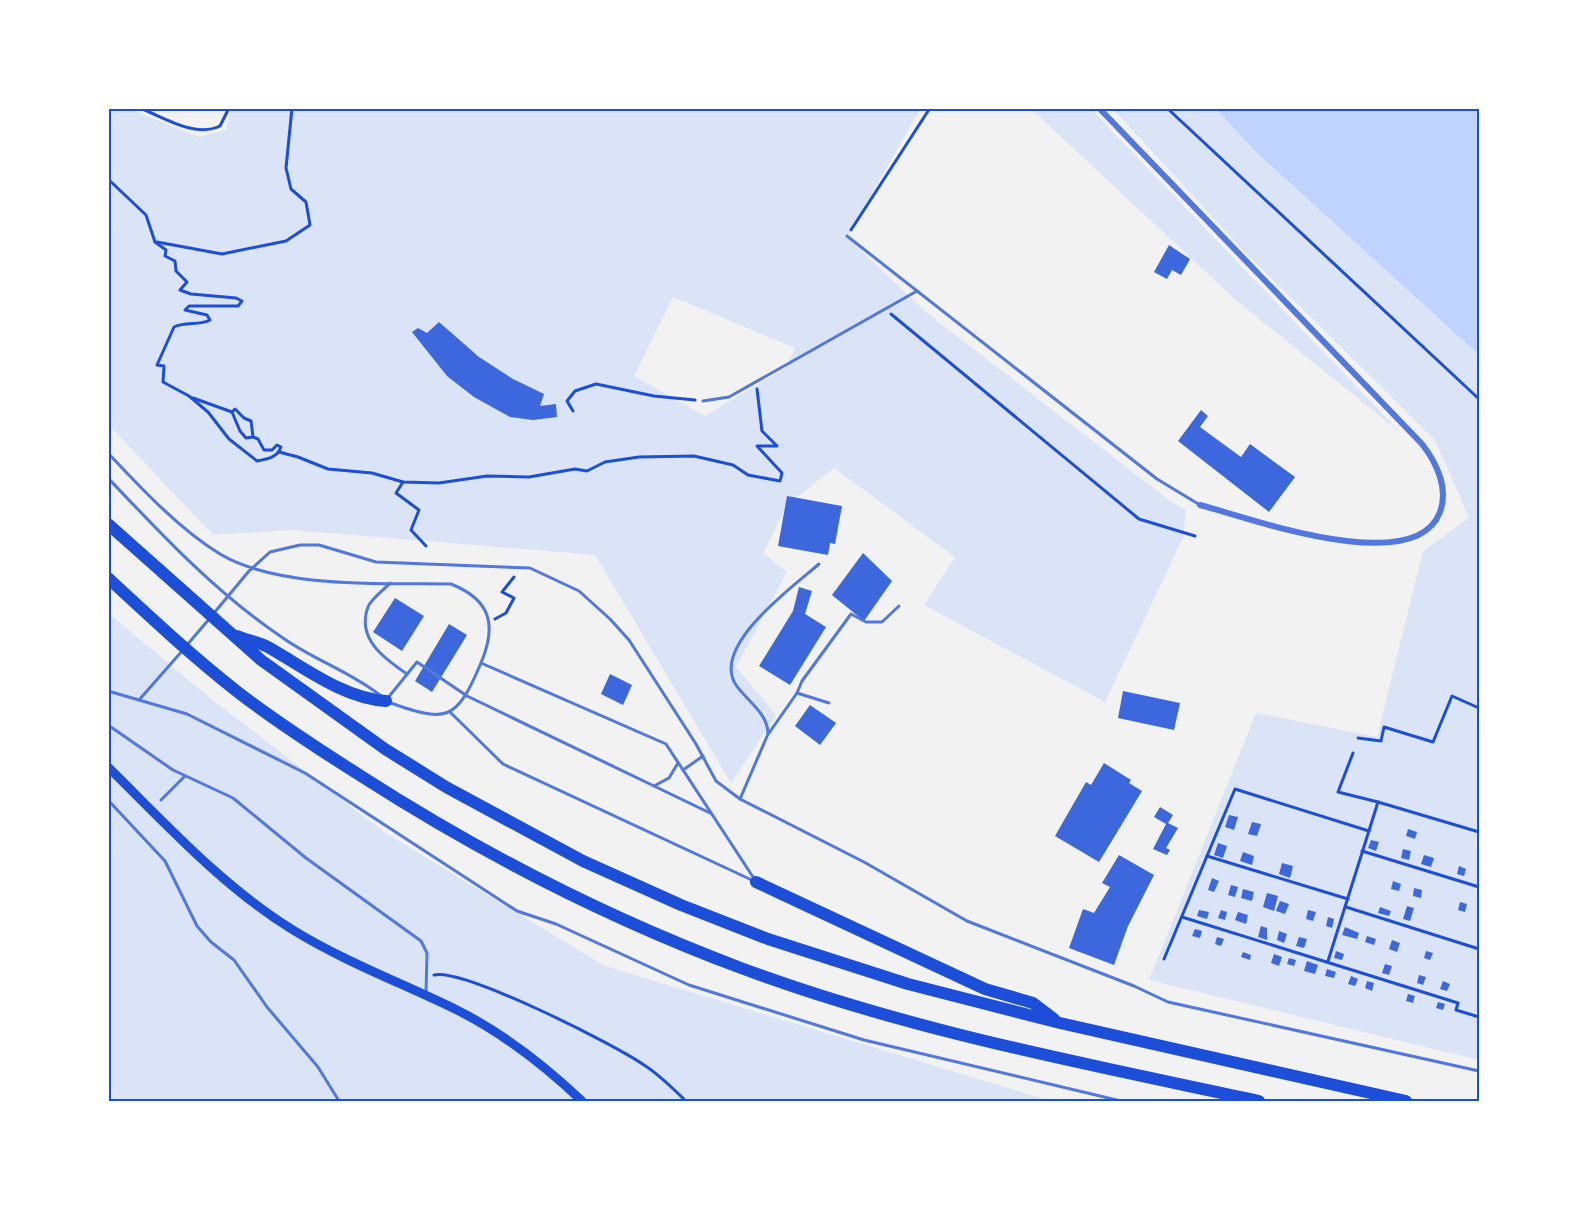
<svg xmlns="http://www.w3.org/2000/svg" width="1587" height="1209" viewBox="0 0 1587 1209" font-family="'Archivo Narrow',sans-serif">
<rect width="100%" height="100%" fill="#f2f2f2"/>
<g fill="#dbe4f7" fill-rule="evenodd">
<path d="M108,108H127L199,137L226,130L232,108H921L847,237L927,313L1170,501L1186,510L1183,538L1105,702L924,605L955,557L834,468L787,505L763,553L787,572L736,667L776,715L731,783L595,555L291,530L213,535L108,424ZM673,297L795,348L787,367L705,416L634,376Z"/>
<path d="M1030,108H1090L1400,432L1237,301Z"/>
<path d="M1112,108H1215L1256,152L1479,355V1060L1149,980L1256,713L1377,737L1423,551L1469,518L1435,440L1242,249Z"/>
<path d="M108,613L214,701L384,832L605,966L1051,1101H108Z"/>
</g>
<path fill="#bfd3fe" d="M1215,108H1479V355L1256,152Z"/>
<g fill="#3d67dc">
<path d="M1169,245L1190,259L1181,275L1172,270L1167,279L1154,272Z"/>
<path d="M439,322L479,357L513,379L544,394L540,406L556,404L557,417L533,420L510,417L474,397L447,376L412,332L418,328L427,333Z"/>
<path d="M1201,410L1208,416L1200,427L1241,457L1250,444L1295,477L1269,512L1178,441Z"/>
<path d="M787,496L842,506L835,544L830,543L828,555L778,546Z"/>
<path d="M863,553L892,581L864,621L832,595Z"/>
<path d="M799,587L812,591L805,614L826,627L790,685L759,666L793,611Z"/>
<path d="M395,598L424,616L402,651L373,632Z"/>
<path d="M449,624L467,635L432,692L415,681Z"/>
<path d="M610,674L632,685L623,705L601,694Z"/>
<path d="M1123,691L1180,703L1174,730L1118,718Z"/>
<path d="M810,705L836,723L820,745L795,726Z"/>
<path d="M1104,763L1131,780L1129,783L1142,791L1099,862L1055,836L1086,782L1091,785Z"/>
<path d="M1160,807L1173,815L1168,823L1178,828L1166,848L1170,850L1167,855L1153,849L1166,824L1154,817Z"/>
<path d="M1229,815L1238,817L1234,830L1225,827Z"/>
<path d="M1252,822L1261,824L1257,836L1248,834Z"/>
<path d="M1408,829L1417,832L1415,839L1406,836Z"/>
<path d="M1371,840L1379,842L1376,851L1368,848Z"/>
<path d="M1218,843L1227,846L1223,858L1214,855Z"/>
<path d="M1403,849L1411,851L1409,860L1401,858Z"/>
<path d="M1243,852L1254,856L1252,865L1240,861Z"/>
<path d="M1119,855L1154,875L1128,926L1114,965L1069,948L1083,909L1094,913L1110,887L1102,883Z"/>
<path d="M1424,855L1434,858L1431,867L1421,864Z"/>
<path d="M1282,863L1293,866L1290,878L1279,874Z"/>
<path d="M1459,866L1466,869L1464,876L1457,874Z"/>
<path d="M1212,878L1219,881L1214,892L1208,890Z"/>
<path d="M1393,881L1401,884L1399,891L1391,889Z"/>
<path d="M1231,885L1238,887L1235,897L1228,895Z"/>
<path d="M1414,888L1422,890L1421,898L1413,896Z"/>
<path d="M1243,889L1254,892L1252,901L1241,898Z"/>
<path d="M1267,893L1278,896L1274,911L1263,907Z"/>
<path d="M1280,901L1289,904L1285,914L1276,911Z"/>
<path d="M1460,902L1467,904L1465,912L1458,910Z"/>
<path d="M1407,906L1414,908L1410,921L1403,919Z"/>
<path d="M1380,907L1391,911L1389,916L1378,913Z"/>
<path d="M1199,910L1209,912L1207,919L1197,916Z"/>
<path d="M1221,910L1227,912L1225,920L1218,918Z"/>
<path d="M1308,910L1316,912L1313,921L1306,919Z"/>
<path d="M1238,912L1248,915L1246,924L1235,920Z"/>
<path d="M1328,917L1334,919L1332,928L1326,926Z"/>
<path d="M1261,926L1267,928V940L1258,937Z"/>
<path d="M1345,927L1359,933L1357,939L1342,935Z"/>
<path d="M1195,929L1202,931L1200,938L1192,936Z"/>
<path d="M1279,931L1287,934L1284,943L1277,940Z"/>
<path d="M1367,936L1376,939L1374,945L1365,942Z"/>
<path d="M1217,937L1224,939L1221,946L1215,944Z"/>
<path d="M1299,937L1307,939L1304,948L1296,946Z"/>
<path d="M1392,940L1400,943L1397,952L1389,949Z"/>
<path d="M1336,951L1344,954L1342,960L1334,958Z"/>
<path d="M1426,951L1433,953L1430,960L1424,958Z"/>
<path d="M1243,952L1251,955L1250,960L1241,957Z"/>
<path d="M1274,954L1282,957L1279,966L1271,963Z"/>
<path d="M1289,958L1296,960L1294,966L1287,964Z"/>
<path d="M1307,961L1318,965L1315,974L1304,971Z"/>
<path d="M1385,964L1392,966L1389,975L1382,973Z"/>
<path d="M1327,969L1336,972L1334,978L1325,976Z"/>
<path d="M1419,975L1426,977L1423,985L1417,983Z"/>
<path d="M1351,976L1358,979L1355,986L1348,984Z"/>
<path d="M1367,981L1374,983L1372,991L1365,988Z"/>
<path d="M1443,981L1450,984L1447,991L1440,989Z"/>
<path d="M1408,994L1415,996L1413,1003L1406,1001Z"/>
<path d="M1438,1002L1445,1004L1443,1010L1436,1008Z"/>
</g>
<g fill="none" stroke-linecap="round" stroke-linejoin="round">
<g stroke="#1d4ed8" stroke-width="3">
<path d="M140,108C165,118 195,138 220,126L229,108"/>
<path d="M1167,108L1479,399"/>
<path d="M108,179L146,215L155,242"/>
<path d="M851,230L930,108"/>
<path d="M155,242L166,250L165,256L175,261L176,271L187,282L180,290L191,294L236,298L242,301L238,306H189L185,310L207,315L210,320C199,326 186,321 174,327L157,365L164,366L163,382L189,396L208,412L229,439L257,461C267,459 277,458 281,447L277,445L272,450H264L258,439L253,437"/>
<path d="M157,242L222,254L286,241L310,225L306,202L291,189L286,168L292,108"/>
<path d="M891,314L1139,519L1195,536"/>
<path d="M193,398L232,412"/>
<path d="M235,409L244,418L251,421L253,437L246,438L240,431L232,412Z"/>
<path d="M573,411L567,401L575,391L596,384L654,396L695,400"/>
<path d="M279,452L298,457L328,469L372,473L403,482L439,483L487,476L529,477L575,469L587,471L605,462L639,457L694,456L733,465L748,475L780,481L782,473L757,446H777L762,431L757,389"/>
<path d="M403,482L396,493L419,510L411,530L426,546"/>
<path d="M495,619L506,613L514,598L502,592L514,577"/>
<path d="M1358,738L1381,741L1384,727L1433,742L1452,696L1479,708"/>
<path d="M1378,802L1479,832"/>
<path d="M1362,851L1479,887"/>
<path d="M1207,856L1348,899"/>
<path d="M1346,907L1479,949"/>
<path d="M1182,917L1458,1003L1456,1010L1479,1017"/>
<path d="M1164,959L1235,789L1369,831"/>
<path d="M1328,961L1378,802L1338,792L1353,753"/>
<path d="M434,975C463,968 614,1044 644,1065C660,1075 672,1088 686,1101"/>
</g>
<g stroke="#5277de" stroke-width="3">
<path d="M847,236L1157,479L1200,505"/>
<path d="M703,401L729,397L917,291"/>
<path d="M108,453C141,488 179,529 220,554C279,589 384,583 451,584C491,600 497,625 481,663"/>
<path d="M108,478C162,535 217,594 283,638C314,660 351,672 381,696"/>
<path d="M390,583C384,590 371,599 368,607C356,639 385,659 407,674"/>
<path d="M214,613L249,571L270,552L300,545H319L376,562L530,568L579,591L610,619L629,640L696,744L716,781L740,799L864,862L967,921L1134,986L1168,1002L1479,1071"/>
<path d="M187,645L210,618"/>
<path d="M108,691L187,714L305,773L517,911L556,924L689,985L864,1040L1121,1101"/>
<path d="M797,693L829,703"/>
<path d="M387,699L417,662L467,696L654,786L669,778L678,763"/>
<path d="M139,700L183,650"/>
<path d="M388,702C447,723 456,722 481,663L666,744L755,880"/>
<path d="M451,713L503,764L754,881"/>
<path d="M108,725L173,770L233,798L306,858L421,941L427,953L426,993"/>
<path d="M769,733L797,693L802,681L851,614L866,622H882L899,606"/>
<path d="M683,770L703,756"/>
<path d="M654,786L710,813"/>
<path d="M740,799L768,734C768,713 747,701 736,685C710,646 795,585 819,564"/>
<path d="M108,800L165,861L197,926L211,942L234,960L267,1007L318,1067L339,1101"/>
<path d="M161,800L185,776"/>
</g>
<path stroke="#5277de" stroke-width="6" d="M1099,108L1422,444C1436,462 1449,488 1440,512C1415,579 1249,518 1200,505"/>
<path stroke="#1d4ed8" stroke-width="9" d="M108,767C166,824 223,887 293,930C345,962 402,983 457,1010C503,1033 545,1066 582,1101"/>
<g stroke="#1d4ed8" stroke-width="12">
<path d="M108,524L261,660L385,749L446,787L583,861L681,905L768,939L908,984L1060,1023L1406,1101"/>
<path d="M108,578C150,617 193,657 239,693C278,723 320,750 361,776C481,853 607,918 741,968C906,1030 1087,1064 1259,1101"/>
<path d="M237,636C247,640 258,642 268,647C305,668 343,698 386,701"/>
<path d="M756,882L985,989L1033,1003L1054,1019"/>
</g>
</g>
<rect width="1587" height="1209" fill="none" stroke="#ffffff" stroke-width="219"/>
<rect x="110" y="110" width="1368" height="990" fill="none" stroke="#1d4ed8" stroke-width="2"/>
</svg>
